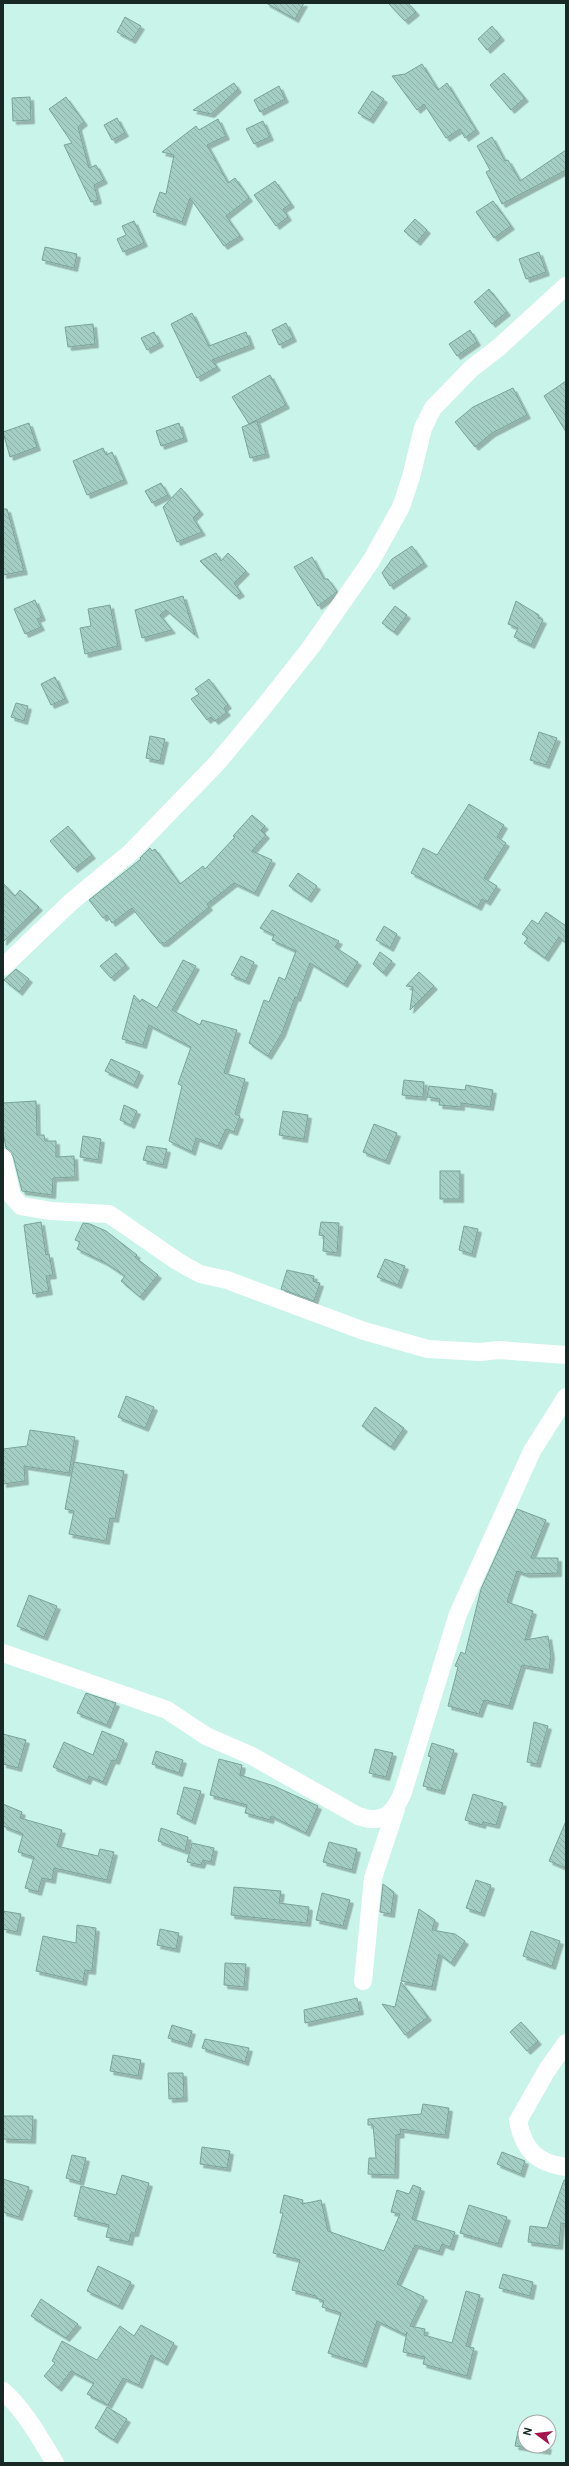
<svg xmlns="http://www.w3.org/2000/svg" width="569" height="2466" viewBox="0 0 569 2466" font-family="Roboto,sans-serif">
<defs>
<pattern id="building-back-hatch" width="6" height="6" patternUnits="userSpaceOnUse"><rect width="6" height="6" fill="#a4cec4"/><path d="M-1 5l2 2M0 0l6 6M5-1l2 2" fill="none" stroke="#8cb1a8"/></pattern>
<filter id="shadow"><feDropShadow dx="3.5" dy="3.5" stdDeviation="0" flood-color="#0004"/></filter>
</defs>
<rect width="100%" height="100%" fill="#c9f4e9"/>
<g fill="url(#building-back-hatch)" stroke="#7aa399" filter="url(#shadow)">
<path d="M266,3H304L295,19Z"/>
<path d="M388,3H408L416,12L405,21Z"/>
<path d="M125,17L141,26L132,40L117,32Z"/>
<path d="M492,26L501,37L487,50L478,39Z"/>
<path d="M422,64L438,90L447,83L476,130L465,138L460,129L446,138L424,104L417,110L392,76L405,74Z"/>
<path d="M504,73L525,98L511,110L490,85Z"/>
<path d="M234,83L238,89L211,114L193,110Z"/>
<path d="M279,86L285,99L260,112L254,100Z"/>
<path d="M372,91L384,99L370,120L358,113Z"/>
<path d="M30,97L31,120L13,121L12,98Z"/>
<path d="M66,97L84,122L78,127L89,168L96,165L104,180L94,185L98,200L91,202L64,145L72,143L49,109Z"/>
<path d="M117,118L125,133L112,140L104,125Z"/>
<path d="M218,119L226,136L207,145L228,183L235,178L249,198L226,216L240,236L224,246L190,198L182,222L153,212L160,192L166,194L174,155L162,152L196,126L199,130Z"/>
<path d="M263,121L270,137L254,144L246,129Z"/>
<path d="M492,137L505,161L508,160L520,181L566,150V170L502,204L486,172L490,170L477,146Z"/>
<path d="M275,181L291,204L283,209L288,217L276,226L254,195Z"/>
<path d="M493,201L511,226L494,238L476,212Z"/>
<path d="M415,219L427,230L417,242L404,231Z"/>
<path d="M134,221L144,243L123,252L117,239L126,235L122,226Z"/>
<path d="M45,247L77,254L74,268L42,260Z"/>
<path d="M539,252L546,272L526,279L519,259Z"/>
<path d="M489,289L507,312L492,324L474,302Z"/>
<path d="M192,313L209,346L246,332L251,345L212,360L217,367L197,378L171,324Z"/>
<path d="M286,323L293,338L279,345L272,330Z"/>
<path d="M93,324L95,344L68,347L65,327Z"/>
<path d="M470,330L477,342L457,356L449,344Z"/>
<path d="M154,332L160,343L147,350L141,338Z"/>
<path d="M270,375L286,405L249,424L232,397Z"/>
<path d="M566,381V432L544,396Z"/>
<path d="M513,388L527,415L492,433L475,447L455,422L473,407Z"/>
<path d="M257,421L266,454L250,458L242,427Z"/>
<path d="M29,423L37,447L10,457L3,432Z"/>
<path d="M179,423L184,438L161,446L156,431Z"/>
<path d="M103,448L106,455L112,452L124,480L87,495L73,461Z"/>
<path d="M161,483L168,495L152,503L145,491Z"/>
<path d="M181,488L200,511L193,518L202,532L177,542L163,507Z"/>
<path d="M3,509H7L24,571L3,575Z"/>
<path d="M412,546L424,563L390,586L382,573L392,559Z"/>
<path d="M216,553L221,561L228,553L246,571L234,583L241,593L236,596L200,561Z"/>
<path d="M312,557L324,579H328L337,592L318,606L294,567Z"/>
<path d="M183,596L195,635L166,610L160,615L172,630L142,638L135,610Z"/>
<path d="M35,600L42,617L37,619L41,627L25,634L14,609Z"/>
<path d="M516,601L539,615L538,618L543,620L531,645L514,637L518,628L508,624Z"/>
<path d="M110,605L118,646L85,654L80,628L91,626L88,609Z"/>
<path d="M395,606L407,615L394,632L382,623Z"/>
<path d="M55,677L65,699L51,705L41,684Z"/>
<path d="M209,679L228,705L224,708L227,712L215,721L211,717L207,720L191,699L199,694L195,689Z"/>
<path d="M16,703L28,706L24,721L11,717Z"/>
<path d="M539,732L557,738L546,765L530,760Z"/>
<path d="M150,736L165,739L160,761L146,758Z"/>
<path d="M469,804L504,825L497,837L506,843L484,878L497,886L487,902L482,899L478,907L411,873L423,848L437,855Z"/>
<path d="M252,815L265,826L261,830L266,835L252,851L272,860L255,893L234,883L207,904L209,907L165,943H160L132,908L112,923L107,915L103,918L89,900L141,859L140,858L150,848L152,851L155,849L180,884L203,866L205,869L235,837L233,836Z"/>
<path d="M68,826L92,855L74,869L50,841Z"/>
<path d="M298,873L317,886L308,899L289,886Z"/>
<path d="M3,883L15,896L20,890L39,907L3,942Z"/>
<path d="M272,910L339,941L335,947L358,962L344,984L310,963L297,998L295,997L282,1033L268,1056L249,1043L264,1000L269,1002L279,977L285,980L296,951L272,940L274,935L260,928Z"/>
<path d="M546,912L566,926V943L559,937L545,958L524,943L528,938L522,934L532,920L538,924Z"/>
<path d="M384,926L397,934L390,948L376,940Z"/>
<path d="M380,952L392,961L383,973L373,964Z"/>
<path d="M116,953L126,965L111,978L100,966Z"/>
<path d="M241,956L254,962L246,981L231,975Z"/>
<path d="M183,960L196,966L172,1010L200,1025L202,1020L237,1030L224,1073L245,1079L235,1114L240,1116L234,1132L226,1129L218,1146L196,1138L192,1152L169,1141L182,1086L178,1084L191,1047L149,1025L143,1045L122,1039L134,995L140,1002L142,999L157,1008Z"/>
<path d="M16,969L29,979L19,992L4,980Z"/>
<path d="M419,972L434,986L410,1010L413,987L406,986Z"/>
<path d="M111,1059L140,1072L134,1085L105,1071Z"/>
<path d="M404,1080L424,1082L423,1097L402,1095Z"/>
<path d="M466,1085L493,1090L490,1107L461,1103V1107L439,1105L440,1099L427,1097L429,1086L465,1090Z"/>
<path d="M36,1101L37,1135H44L45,1141H56V1157L74,1156L75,1177L53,1178L52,1195L22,1191L13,1156L6,1148L3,1132V1103Z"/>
<path d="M124,1105L137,1111L131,1125L120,1120Z"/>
<path d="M283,1111L308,1115L304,1139L279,1135Z"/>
<path d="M374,1124L397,1133L386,1161L363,1152Z"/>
<path d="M83,1136L101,1139L98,1160L80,1157Z"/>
<path d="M147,1146L167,1149L163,1165L143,1160Z"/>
<rect x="440" y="1171" width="20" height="28"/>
<path d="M41,1222L46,1255L49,1254L53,1275L46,1276L49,1291L33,1294L24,1225Z"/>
<path d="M321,1222L339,1223L337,1253L323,1251L324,1236L319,1235Z"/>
<path d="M83,1223L90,1224L106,1231L137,1255L135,1257L158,1275L140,1297L121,1281L125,1276L104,1262L77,1249L80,1242L75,1240Z"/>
<path d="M464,1226L478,1229L472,1254L459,1250Z"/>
<path d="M385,1259L405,1266L398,1285L377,1277Z"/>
<path d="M287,1270L314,1276L313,1281L320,1283L314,1301L281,1289Z"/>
<path d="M126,1396L154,1407L145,1428L118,1417Z"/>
<path d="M375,1407L404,1428L391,1447L362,1426Z"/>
<path d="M30,1430L75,1437L69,1473L24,1466L25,1481L3,1484V1449L27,1446Z"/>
<path d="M74,1462L124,1471L115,1519L110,1518L106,1541L69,1534L74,1511L65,1509Z"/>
<path d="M517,1509L546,1520L531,1558H558V1573L526,1574L517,1571L507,1602L533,1611L525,1640L548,1636L551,1655L549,1670L522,1665L509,1706L484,1700L479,1714L448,1706L458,1667L455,1666L461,1652L465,1654L481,1589Z"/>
<path d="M29,1595L57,1606L44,1637L17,1626Z"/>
<path d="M86,1693L116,1703L107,1725L77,1713Z"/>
<path d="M534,1722L548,1726L537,1764L527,1762Z"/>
<path d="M102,1731L124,1740L116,1761L112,1760L103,1782L89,1776L87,1781L53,1767L64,1742L93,1755Z"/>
<path d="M3,1734L26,1740L18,1768L3,1764Z"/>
<path d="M432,1743L454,1750L441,1791L423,1786L431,1757L428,1756Z"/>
<path d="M375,1749L393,1753L386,1777L369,1773Z"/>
<path d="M156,1751L183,1760L179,1773L152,1764Z"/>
<path d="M219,1759L242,1765L240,1775L274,1786L318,1806L306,1833L271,1816L270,1820L245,1813L247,1805L210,1795Z"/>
<path d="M184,1787L201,1791L192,1821L177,1814Z"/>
<path d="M473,1794L503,1803L496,1825L483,1822L482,1825L465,1820Z"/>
<path d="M3,1804L22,1812L20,1818L62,1830L57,1846L98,1856L100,1849L114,1852L107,1880L54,1868L52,1880L42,1878L38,1892L25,1888L34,1857L18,1852L23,1834L3,1826Z"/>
<path d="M566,1821V1868L549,1861Z"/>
<path d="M161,1828L188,1837L185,1851L158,1841Z"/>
<path d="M329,1842L357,1849L352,1870L323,1862Z"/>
<path d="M192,1843L214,1848L211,1862L203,1860L201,1865L187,1862Z"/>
<path d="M476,1880L491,1885L481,1913L466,1908Z"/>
<path d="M383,1884L394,1892L391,1914L380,1912Z"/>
<path d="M234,1887L281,1891L279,1903L309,1907L307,1923L231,1915Z"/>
<path d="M322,1893L350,1900L343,1926L316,1920Z"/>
<path d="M419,1909L435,1920L432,1930L455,1934L465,1941L451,1963L439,1954L432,1987L401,1981Z"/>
<path d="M3,1911L21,1914L17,1932L3,1929Z"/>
<path d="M77,1925L96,1928L92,1971L85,1970L83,1982L36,1971L43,1936L76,1943Z"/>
<path d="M160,1929L179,1933L176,1949L157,1945Z"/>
<path d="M531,1931L560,1941L552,1966L523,1956Z"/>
<path d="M225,1963L246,1964L244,1987L224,1985Z"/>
<path d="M401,1982L428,2017L405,2035L382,2004L395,2007Z"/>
<path d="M357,1998L360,2011L305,2023L304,2010Z"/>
<path d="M521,2022L538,2041L527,2051L510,2032Z"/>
<path d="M172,2025L192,2031L188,2044L168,2038Z"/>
<path d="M205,2039L249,2048L245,2062L202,2048Z"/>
<path d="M113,2055L141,2060L138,2076L110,2071Z"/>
<path d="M168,2073H183L184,2098L169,2099Z"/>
<path d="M423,2104L449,2108L445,2135L400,2129L401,2134L396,2135L395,2175L368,2174L369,2158H376L373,2125H368V2119L421,2114Z"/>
<path d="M3,2116H33L32,2140L3,2139Z"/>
<path d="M202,2147L230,2151L227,2168L200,2164Z"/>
<path d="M502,2152L525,2161L521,2174L497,2164Z"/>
<path d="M72,2155L86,2158L80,2182L66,2178Z"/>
<path d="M122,2175L149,2183L135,2233H131L129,2242L106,2237L109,2225L74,2216L81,2186L116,2195Z"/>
<path d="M3,2179L29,2187L19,2217L3,2212Z"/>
<path d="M564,2180H566V2224L561,2223L559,2246L528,2242L530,2226L547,2228Z"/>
<path d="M413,2185L421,2188L412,2219L455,2232L450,2247L442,2244L439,2252L415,2245L397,2284L424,2297L410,2326L425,2329L424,2335L452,2343L466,2291L480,2295L466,2346L474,2348L467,2376L423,2364L425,2357L403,2352L407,2332L406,2335L377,2321L363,2364L328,2353L341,2313L322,2307L324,2301L316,2298V2296L292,2290L300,2260L273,2253L283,2213H280L284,2195L303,2200L302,2204L321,2200L328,2231L384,2251L400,2214L391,2212L397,2190L409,2194Z"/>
<path d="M469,2205L507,2217L498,2244L460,2233Z"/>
<path d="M98,2266L131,2282L119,2306L87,2291Z"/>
<path d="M503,2274L533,2282L530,2296L499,2288Z"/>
<path d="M41,2299L78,2324L66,2338L31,2316Z"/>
<path d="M141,2325L174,2343L164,2362L151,2355L139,2385L123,2378L108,2405L87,2394L94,2383L71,2371L58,2388L44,2376L55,2363L52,2361L62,2341L97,2360L120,2326L134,2336Z"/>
<path d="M107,2407L127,2419L114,2440L95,2428Z"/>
<path d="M518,2431L525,2432V2446H548L547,2451L515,2446Z"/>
</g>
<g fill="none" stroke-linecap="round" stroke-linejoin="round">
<g stroke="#fff" stroke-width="18">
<path d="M3,967L71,902L130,853L218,762L262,709L311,647L371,561L401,507L411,477L423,428L433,408L472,368L498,348L566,286"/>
<path d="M3,1158L12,1196L21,1206L51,1211L109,1214L177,1261L200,1274L227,1280L364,1331L428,1349L480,1352L499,1350L566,1355"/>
<path d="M3,1653L167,1710L206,1736L252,1756L358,1816C383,1825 394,1814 403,1792L458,1614L532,1451L566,1397"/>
<path d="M363,1981L373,1878L396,1809"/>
<path d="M566,2043L547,2070L518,2121C524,2150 536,2163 566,2167"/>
<path d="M3,2391C26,2412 39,2437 55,2463"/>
</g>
</g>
<rect width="569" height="2466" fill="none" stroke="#182824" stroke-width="8"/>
<g transform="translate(537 2434) rotate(285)"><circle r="19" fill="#ffffff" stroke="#a3a9a7"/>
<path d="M0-3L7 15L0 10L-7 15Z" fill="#a6124c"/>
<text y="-6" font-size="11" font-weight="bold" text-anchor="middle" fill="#182824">N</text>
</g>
</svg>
